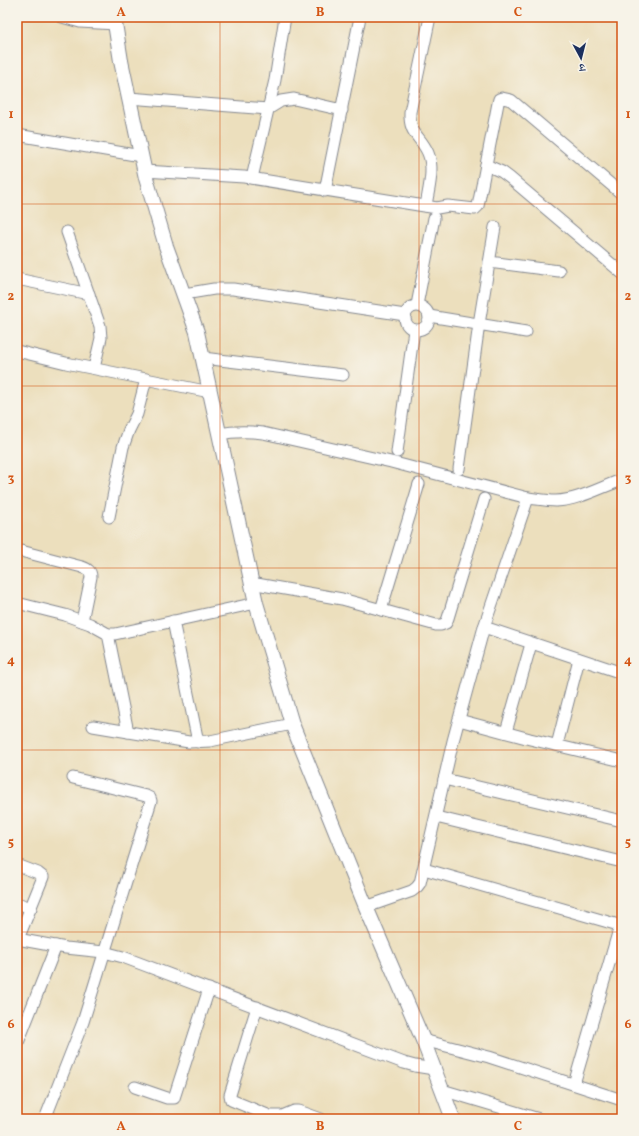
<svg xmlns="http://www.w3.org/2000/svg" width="639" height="1136" viewBox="0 0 639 1136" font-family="Vollkorn,'Noto Serif Devanagari',serif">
<rect width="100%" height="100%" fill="#f7f3e8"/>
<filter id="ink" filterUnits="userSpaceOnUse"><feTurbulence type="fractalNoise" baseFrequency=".025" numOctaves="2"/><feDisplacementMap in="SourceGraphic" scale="8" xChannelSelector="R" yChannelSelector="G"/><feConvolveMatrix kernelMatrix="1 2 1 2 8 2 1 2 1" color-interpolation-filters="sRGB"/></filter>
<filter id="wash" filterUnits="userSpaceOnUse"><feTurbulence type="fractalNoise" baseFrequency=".012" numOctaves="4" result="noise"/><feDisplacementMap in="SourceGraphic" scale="16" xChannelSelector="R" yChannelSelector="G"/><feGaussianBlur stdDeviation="0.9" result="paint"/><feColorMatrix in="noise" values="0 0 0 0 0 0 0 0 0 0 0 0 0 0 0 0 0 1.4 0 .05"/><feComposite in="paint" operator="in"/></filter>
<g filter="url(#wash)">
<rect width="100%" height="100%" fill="#ecdfbd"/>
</g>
<g filter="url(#ink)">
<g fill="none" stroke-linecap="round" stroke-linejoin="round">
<g stroke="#84878e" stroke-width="13">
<g id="minor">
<path d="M62,17L80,22L116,24"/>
<path d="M129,98L268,109L281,101L294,99L342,110"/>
<path d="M17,135L141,156"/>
<path d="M486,165L502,172L510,178L622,273"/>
<path d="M144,171L244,177L437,208L448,206L475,209L478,206L498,103L499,99L502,98L511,100L622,194"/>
<path d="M252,178L275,80L285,17"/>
<path d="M325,191L360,17"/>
<path d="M426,206C428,191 435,169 428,153C420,135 409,135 410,112L430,17"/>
<path d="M67,232L100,326L101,338L94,368"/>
<path d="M489,262L559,271"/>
<path d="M17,279L89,294"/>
<path d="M184,294L214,289H233L405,315"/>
<path d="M417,305L434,218"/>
<circle cx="417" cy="318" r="12"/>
<path d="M429,316L526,332"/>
<path d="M17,351L66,363L210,392"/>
<path d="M203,358L343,375"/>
<path d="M219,434C234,431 248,431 263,433L391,462L528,498C537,499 547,501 556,501C579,500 601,487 622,480"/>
<path d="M397,452L414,330"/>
<path d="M459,469L479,324L495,227"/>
<path d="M109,517L123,447L129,430L137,414L146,379"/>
<path d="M17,550L82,567C88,569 91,571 91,577L82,621"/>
<path d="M251,583L342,599L436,625H441L446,623L448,618L484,499"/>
<path d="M17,603L65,615L90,624L108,634H115L256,603"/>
<path d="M381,610L419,484"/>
<path d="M173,621L198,742"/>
<path d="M484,627L622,673"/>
<path d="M108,634L128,732"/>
<path d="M459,720L530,739L622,761"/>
<path d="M93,726L189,742L210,741L292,724"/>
<path d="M506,732L531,644"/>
<path d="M557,745L579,659"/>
<path d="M444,779L622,821"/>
<path d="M436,817L622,862"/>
<path d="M17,865L38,873L43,877L18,939"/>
<path d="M424,869L622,926"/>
<path d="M17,903L31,908"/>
<path d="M366,907L412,891L417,887L420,883L453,741L484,627L528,498"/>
<path d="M17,939L66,948L104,952L123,957L404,1063L415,1066L434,1069"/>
<path d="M257,1007L230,1095L231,1100L270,1116H282L294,1111H299L321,1119"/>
<path d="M423,1040L489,1057L622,1100"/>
<path d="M17,1045L56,946"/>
<path d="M574,1084L620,926"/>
<path d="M135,1087L167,1098H174L209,989"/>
<path d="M442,1090L539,1119"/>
<path d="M45,1119L83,1022L151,801L150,798L146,796L73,778"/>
</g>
</g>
<g stroke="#84878e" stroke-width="16">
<path id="tertiary" d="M114,17L121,61L146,178L166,246L197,332L256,603L292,724L366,907L423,1040L453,1119"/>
</g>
<use href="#minor" stroke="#fff" stroke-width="11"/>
<use href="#tertiary" stroke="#fff" stroke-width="14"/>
</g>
</g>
<path fill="none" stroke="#d45514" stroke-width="1" stroke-opacity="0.55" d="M220,17V1119M419,17V1119M17,204H622M17,386H622M17,568H622M17,750H622M17,932H622"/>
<rect width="639" height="1136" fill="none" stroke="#f7f3e8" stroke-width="44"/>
<g transform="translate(581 58) rotate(173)" stroke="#f7f3e8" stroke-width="3" paint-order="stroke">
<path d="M0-3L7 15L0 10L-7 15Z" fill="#1b2f5e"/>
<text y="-6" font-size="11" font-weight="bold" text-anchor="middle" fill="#1b2f5e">उ</text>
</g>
<rect x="22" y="22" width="595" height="1092" fill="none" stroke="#d45514" stroke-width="1.5"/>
<g font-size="13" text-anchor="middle" font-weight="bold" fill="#d45514">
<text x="121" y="16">A</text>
<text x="320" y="16">B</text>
<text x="518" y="16">C</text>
<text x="11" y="118">1</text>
<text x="628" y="118">1</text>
<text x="11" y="300">2</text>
<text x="628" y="300">2</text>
<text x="11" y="482">3</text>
<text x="628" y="482">3</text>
<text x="11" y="664">4</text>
<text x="628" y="664">4</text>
<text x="11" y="846">5</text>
<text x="628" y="846">5</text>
<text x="11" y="1028">6</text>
<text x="628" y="1028">6</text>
<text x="121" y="1130">A</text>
<text x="320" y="1130">B</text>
<text x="518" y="1130">C</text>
</g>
</svg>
